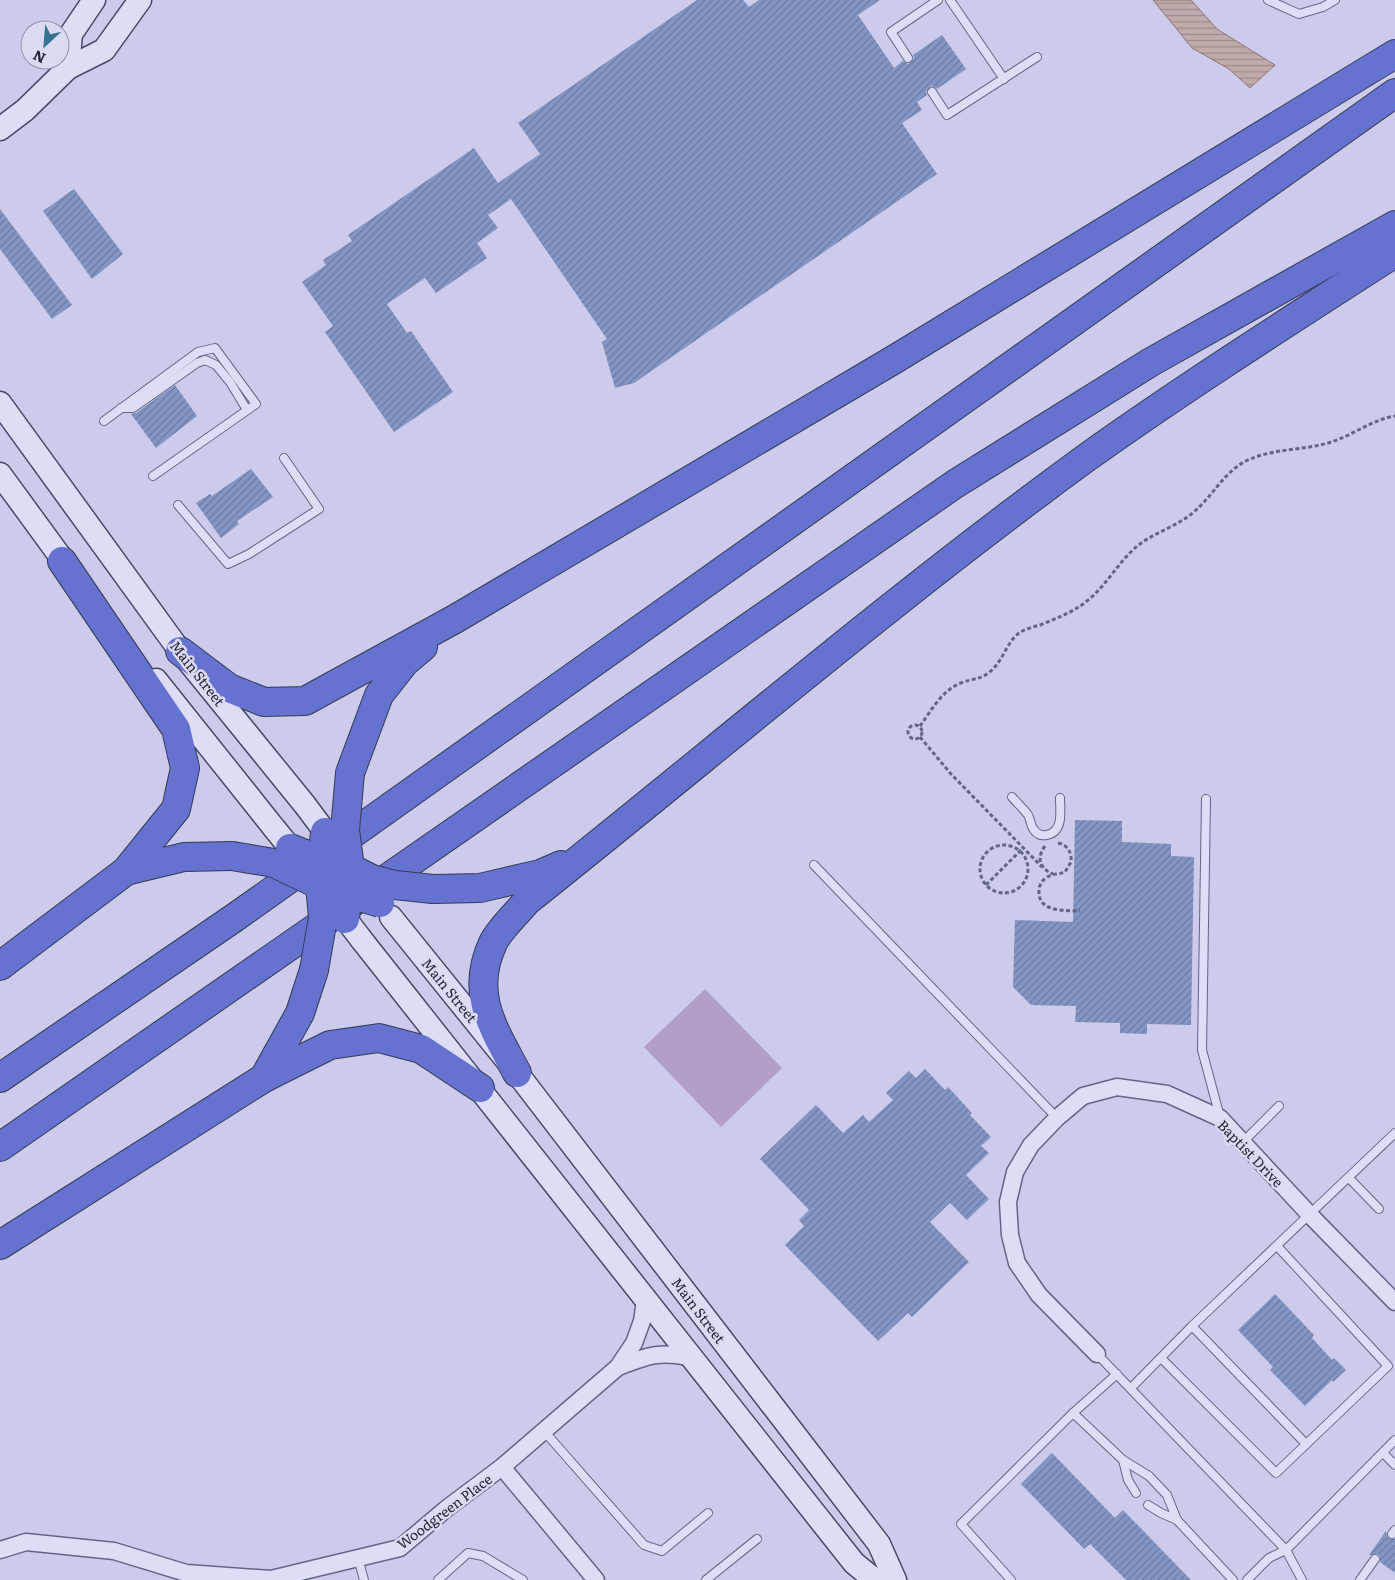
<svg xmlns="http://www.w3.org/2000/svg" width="1395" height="1580" viewBox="0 0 1395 1580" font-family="Literata,serif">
<defs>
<pattern id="water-rules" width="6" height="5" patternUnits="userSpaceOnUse" patternTransform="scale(1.25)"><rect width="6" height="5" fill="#c0abab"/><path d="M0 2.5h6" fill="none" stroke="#9c8b8c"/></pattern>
<pattern id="building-hatch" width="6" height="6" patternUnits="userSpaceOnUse" patternTransform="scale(1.25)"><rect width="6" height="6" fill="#8596c5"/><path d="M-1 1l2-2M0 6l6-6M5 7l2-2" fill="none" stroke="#6c7aa1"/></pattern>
</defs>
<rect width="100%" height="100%" fill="#cccbeb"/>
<path fill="#b19fc8" d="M705,989L782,1068L721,1127L644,1047Z"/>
<path fill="url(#water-rules)" stroke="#8e7472" d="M1153,0H1191L1217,29L1275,65L1250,88L1229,69L1192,48Z"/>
<g fill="url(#building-hatch)">
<path d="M697,0H743L749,7L759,0H880L858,15L894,68L903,61L908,64L911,62L914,58L913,55L942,35L966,69L937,89L932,86L929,88L926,92L927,95L917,102L922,110L902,123L937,174L634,383L615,388L602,342L607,339L511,199L488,215L498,228L477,243L487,258L436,293L425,278L387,304L407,333L411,331L453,392L394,432L325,332L333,326L302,282L326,265L323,260L352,241L348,235L474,148L498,183L540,154L518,123Z"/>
<path d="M74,189L123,254L92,279L43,211Z"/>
<path d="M0,209L72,305L52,319L0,249Z"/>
<path d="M175,385L197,416L156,448L131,414L136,413Z"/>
<path d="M251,469L273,497L237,521L239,524L221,538L196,503L210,494L212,496Z"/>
<path d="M1075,820L1122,821V842L1171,844V856L1194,857L1191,1025L1147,1024V1034L1120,1033V1023L1075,1022L1076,1006L1031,1005L1013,987L1015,920L1073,922Z"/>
<path d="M925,1069L945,1090L948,1087L972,1113L970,1115L991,1137L981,1146L989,1153L966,1175L989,1199L967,1220L950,1203L930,1222L969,1262L912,1317L908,1313L878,1341L785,1245L804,1226L799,1220L809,1210L760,1159L816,1105L843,1133L863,1115L869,1122L893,1100L886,1093L909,1071L916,1078Z"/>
<path d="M1275,1294L1314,1335L1312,1338L1332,1360L1334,1358L1346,1370L1333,1382L1332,1380L1305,1406L1270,1370L1273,1367L1238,1330Z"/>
<path d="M1052,1453L1115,1518L1123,1510L1191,1580H1126L1090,1544L1084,1549L1021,1484Z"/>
<path d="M1386,1531L1388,1538L1395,1539V1573L1380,1562V1557L1378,1554L1369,1555Z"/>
</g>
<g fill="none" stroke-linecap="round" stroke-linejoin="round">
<g stroke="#616686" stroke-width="10">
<g id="service">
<path d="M950,0L1004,79"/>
<path d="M1268,0L1299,14L1323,7L1335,0"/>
<path d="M908,58L891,32L938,0"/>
<path d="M932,92L947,115L1037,57"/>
<path d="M121,408H133L197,363L205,360L216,365L230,382L247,410"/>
<path d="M104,421L198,352L215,348L256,404L153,476"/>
<path d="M178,505L228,564L249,554L319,509L284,458"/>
<path d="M1012,797C1017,803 1024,809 1028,815C1031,820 1030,825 1034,830C1037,834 1042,836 1047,835C1064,832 1060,810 1060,798"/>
<path d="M1206,799L1202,1050L1220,1117"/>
<path d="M814,865L1057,1118"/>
<path d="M1243,1142L1279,1106"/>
<path d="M1349,1178L1379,1209"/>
<path d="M1192,1326L1306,1444"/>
<path d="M1097,1354L1286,1550L1395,1440"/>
<path d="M1161,1358L1276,1473L1388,1366L1277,1246"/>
<path d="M1131,1388L1192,1326L1395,1133"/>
<path d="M1073,1413L1117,1374"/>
<path d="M544,1431L644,1545L662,1551L708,1513"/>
<path d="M1383,1453L1395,1465"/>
<path d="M1123,1460L1128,1480L1136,1493"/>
<path d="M1148,1505L1161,1513L1177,1520"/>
<path d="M1392,1534L1395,1530"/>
<path d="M358,1558L364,1580"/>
<path d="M438,1580L468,1553L483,1556L523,1580"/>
<path d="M706,1580L757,1539"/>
<path d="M1011,1580L961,1524L1073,1413L1123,1460L1149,1476L1167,1495L1177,1520L1233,1580"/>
<path d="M1247,1580L1269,1558L1286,1550L1302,1580"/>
<path d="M1360,1580L1375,1559"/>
</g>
</g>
<g stroke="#616686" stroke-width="19">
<g id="minor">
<path d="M1097,1354L1039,1295L1017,1263L1010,1235L1008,1202L1015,1172L1031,1145L1057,1118L1083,1096L1117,1087L1167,1094L1220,1118L1310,1215L1395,1302"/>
<path d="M618,1367C646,1356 662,1350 691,1358"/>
<path d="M502,1467L596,1580"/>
<path d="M0,1550L26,1542L114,1551L186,1573L271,1579L400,1548L446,1509L502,1467L618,1367L634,1343L642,1321L645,1300"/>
</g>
</g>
<g stroke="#444a68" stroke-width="25">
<g id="secondary">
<path d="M68,68L71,34L94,0"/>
<path d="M0,129L25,110L68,68L104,50L140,0"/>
<path d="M0,403L180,651L305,805"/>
<path d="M0,474L73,574"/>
<path d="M156,680L274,828"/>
<path d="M391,917L517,1073L879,1544L895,1580"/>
<path d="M361,939L854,1563L875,1580"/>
</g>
</g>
<g stroke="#343b55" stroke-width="30">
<g id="motorway">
<path d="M180,651L229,688L264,702L305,701L455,619L895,359L1395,54"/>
<path d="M350,773L379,695L405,662L423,647"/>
<path d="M126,871L184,857L232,856"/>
<path d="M433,889L480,888L540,874L561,865"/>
<path d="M0,966L126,871L176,809L185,768L176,729L62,561"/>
<path d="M517,1073C494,1029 469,994 493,943C498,931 518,912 527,901C713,753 894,598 1086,458C1187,386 1291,320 1395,253"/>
<path d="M0,1078L234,918L1395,93"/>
<path d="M264,1078L300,1013L314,970"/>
<path d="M0,1147L955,484L1151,362L1395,225"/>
<path d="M0,1245L264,1078L330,1045L379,1038L421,1049L480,1088"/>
</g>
</g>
<g stroke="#616686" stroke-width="3" stroke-dasharray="4 2.5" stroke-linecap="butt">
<circle cx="915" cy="732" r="7"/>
<path d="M920,726C931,711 942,690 961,683C974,678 981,680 992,670C1003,660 1007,642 1019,633C1025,629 1033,627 1040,625C1057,618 1072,613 1087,601C1106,586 1117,564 1135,548C1153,532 1178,527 1196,510C1213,495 1223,474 1244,462C1271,448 1300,451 1328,443C1352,436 1371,420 1395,416"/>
<path d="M920,737L951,774L1042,867"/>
<path d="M1058,843C1068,845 1072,853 1071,862L1065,872C1058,875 1052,873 1046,878C1041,881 1039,886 1039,891C1038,913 1066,910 1080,911"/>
<circle cx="1004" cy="869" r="24"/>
<path d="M1045,846C1036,858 1040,869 1053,874"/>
<path d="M986,885L1021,850"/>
</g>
<use href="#service" stroke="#deddf6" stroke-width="8"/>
<use href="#minor" stroke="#deddf6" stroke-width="16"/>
<use href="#secondary" stroke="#deddf6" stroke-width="22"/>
<use href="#motorway" stroke="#6672d0" stroke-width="28"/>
<g stroke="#444a68" stroke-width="25" stroke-linecap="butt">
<g id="secondary-bridge">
<path d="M305,805L335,845"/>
<path d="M274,828L300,860"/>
<path d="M335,905L361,939"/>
</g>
</g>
<g stroke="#343b55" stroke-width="30" stroke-linecap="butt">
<g id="motorway-bridge">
<path d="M290,848L323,861L350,868L372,879L395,885L433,889"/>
<path d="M232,856L274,863L320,885L380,903"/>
<path d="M345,919L350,868L345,830L350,773"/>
<path d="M314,970L323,918L320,885L325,832"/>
</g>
</g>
<use href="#secondary-bridge" stroke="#deddf6" stroke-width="22"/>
<use href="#motorway-bridge" stroke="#6672d0" stroke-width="28"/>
</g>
<g text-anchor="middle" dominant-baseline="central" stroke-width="5" stroke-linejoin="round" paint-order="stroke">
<g font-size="14" fill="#222738" stroke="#dadaf3">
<text transform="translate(198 673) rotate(52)">Main Street</text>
<text transform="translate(450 990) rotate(51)">Main Street</text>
<text transform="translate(1251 1153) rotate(46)">Baptist Drive</text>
<text transform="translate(699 1310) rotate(53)">Main Street</text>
<text transform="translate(444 1511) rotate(-37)">Woodgreen Place</text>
</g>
</g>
<g transform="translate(45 45) rotate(206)"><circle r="24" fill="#dadaf3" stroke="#9092a8"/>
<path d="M0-4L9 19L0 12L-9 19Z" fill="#37738f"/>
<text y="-8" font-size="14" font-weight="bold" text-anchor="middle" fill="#222738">N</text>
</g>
</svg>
